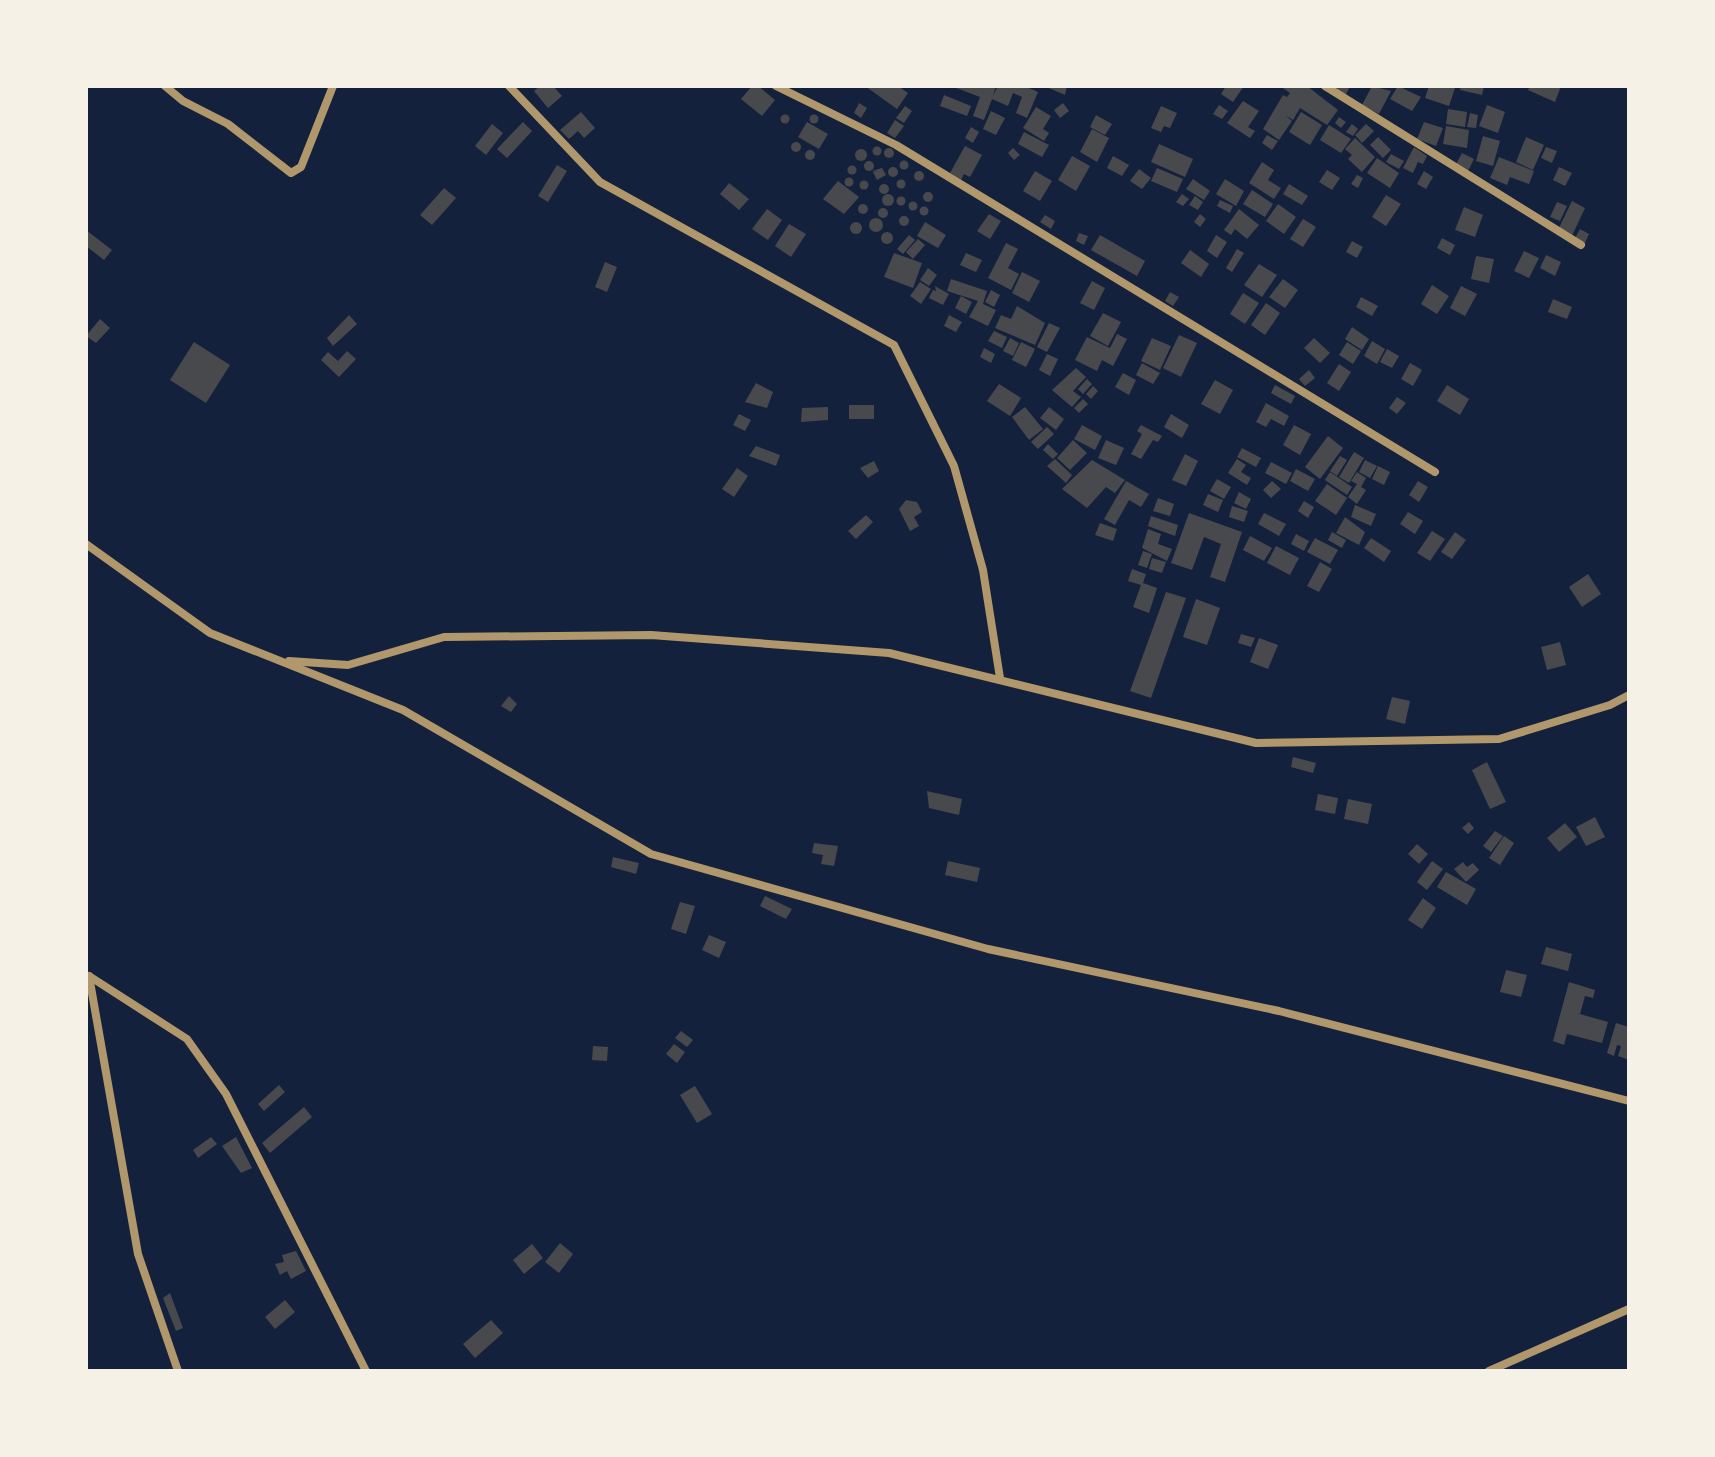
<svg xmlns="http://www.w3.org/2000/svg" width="1715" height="1457" viewBox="0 0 1715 1457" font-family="Helvetica,sans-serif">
<rect width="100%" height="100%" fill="#14213d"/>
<g fill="#48494c">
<path d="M540,86H553L562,96L548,108L534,91Z"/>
<path d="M752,86H758L775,100L762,116L741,99Z"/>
<path d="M865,86H898L908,93L897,109Z"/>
<path d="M951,86H996L993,96L998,86H1024L1038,92L1027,118L1016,113L1022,97L1013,93L1008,106L992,99L984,120L973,116L980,97Z"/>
<path d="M1044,86H1067L1065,95Z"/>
<path d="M1226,86H1244L1233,102L1221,94Z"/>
<path d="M1280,86H1307L1338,110L1327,125L1300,108L1293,120L1285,115L1292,121L1279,140L1263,129L1283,95L1287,97L1290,93Z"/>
<path d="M1338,86H1350L1345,96L1336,91Z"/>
<path d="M1372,86L1391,91L1379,114L1362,105Z"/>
<path d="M1398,86L1421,97L1412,111L1390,99Z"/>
<path d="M1429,86L1455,88L1449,106L1425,98Z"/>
<path d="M1461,86H1484L1482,95L1460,90Z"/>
<path d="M1530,86H1561L1555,102L1528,90Z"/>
<path d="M944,95L971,106L967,116L940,106Z"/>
<path d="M1243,101L1259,111L1248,127L1255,131L1250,138L1227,123Z"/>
<path d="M859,103L867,108L861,118L854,113Z"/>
<path d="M1063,103L1069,111L1060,118L1054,110Z"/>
<path d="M1219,105L1228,111L1222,119L1213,114Z"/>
<path d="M1487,105L1505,112L1498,133L1479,126Z"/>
<path d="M905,106L912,111L904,123L896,118Z"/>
<path d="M1161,106L1177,113L1170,128L1164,126L1161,132L1151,128Z"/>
<path d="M1036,107L1051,116L1043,129L1049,133L1044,141L1023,128Z"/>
<path d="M1448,109L1467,112L1465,127L1446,124Z"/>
<path d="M991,111L1005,118L996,135L983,129Z"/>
<path d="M581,112L595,128L584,138L578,131L569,139L560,130Z"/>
<path d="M1301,112L1322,125L1310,145L1289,132Z"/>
<path d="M1470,113L1478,115L1476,128L1467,127Z"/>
<circle cx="785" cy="119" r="4.5"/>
<circle cx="814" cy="119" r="4.5"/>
<path d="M1096,115L1112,124L1105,135L1090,127Z"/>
<path d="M1339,117L1346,122L1341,128L1335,123Z"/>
<path d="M895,120L904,126L895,138L887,133Z"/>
<path d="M523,122L532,131L507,158L497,149Z"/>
<path d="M807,122L828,134L819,149L798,137Z"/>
<path d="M1424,122L1443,128L1436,146L1417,139Z"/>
<path d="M492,124L503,133L486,155L475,146Z"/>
<path d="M1352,124L1358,129L1353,136L1346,132Z"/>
<path d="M1366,124L1374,131L1362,143L1355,135Z"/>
<path d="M1329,125L1351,139L1341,153L1320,140Z"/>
<path d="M1446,126L1469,130L1467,148L1443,144Z"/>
<path d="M971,127L979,132L973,143L965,138Z"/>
<path d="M1092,129L1109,138L1097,162L1080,152Z"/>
<path d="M1024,132L1049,145L1042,157L1018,144Z"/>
<path d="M1267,135L1278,141L1272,150L1262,143Z"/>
<path d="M1483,136L1500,141L1493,166L1476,161Z"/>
<path d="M1378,137L1391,150L1383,158L1370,145Z"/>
<path d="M1526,137L1544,145L1533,170L1516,162Z"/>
<path d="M1355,138L1375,157L1362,172L1348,159L1352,155L1345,149Z"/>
<circle cx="796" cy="147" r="5"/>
<path d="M1159,144L1193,159L1185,177L1151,162Z"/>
<path d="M965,146L982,155L970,177L964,174L961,180L950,173Z"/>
<circle cx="877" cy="151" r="4.5"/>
<path d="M1414,147L1427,156L1423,164L1418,162L1413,173L1403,168Z"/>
<path d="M1546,147L1557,151L1552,163L1541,158Z"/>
<circle cx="889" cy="153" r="5"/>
<path d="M1013,148L1020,155L1014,160L1008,153Z"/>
<circle cx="861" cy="155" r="6"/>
<circle cx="810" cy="155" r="5"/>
<path d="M1462,153L1474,159L1467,173L1455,166Z"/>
<path d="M1391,154L1404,161L1399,169L1386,162Z"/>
<path d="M1072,156L1090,166L1076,191L1058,180Z"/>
<path d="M1113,156L1129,165L1122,176L1107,168Z"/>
<path d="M1499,157L1534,171L1529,184L1510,177L1507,185L1490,178Z"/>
<path d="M1377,158L1399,173L1390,188L1367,173Z"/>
<circle cx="904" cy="165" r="4.5"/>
<circle cx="869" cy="166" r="5"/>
<path d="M1262,162L1274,170L1268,180L1281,188L1274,199L1249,183Z"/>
<path d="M557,165L567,171L548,202L538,196Z"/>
<circle cx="852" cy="170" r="4.5"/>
<path d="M1559,167L1572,173L1565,186L1553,180Z"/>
<circle cx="893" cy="172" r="5"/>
<path d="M882,168L886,175L877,180L873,172H877L872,171Z"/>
<path d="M1157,168L1183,179L1177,192L1151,181Z"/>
<path d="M1139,169L1151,178L1142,189L1130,181Z"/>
<path d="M1327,170L1340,178L1332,190L1319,182Z"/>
<circle cx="919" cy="176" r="5"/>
<path d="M1035,171L1052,181L1040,201L1023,191Z"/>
<path d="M1424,171L1433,177L1426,189L1417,184Z"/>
<path d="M1357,175L1363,178L1358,188L1351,184Z"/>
<circle cx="849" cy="182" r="4.5"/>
<path d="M1193,179L1210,191L1204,200L1186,189Z"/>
<path d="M1225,179L1244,191L1236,206L1216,194Z"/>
<circle cx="901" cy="184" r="4.5"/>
<circle cx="864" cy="185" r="4.5"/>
<path d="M838,181L859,197L844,214L823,199Z"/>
<path d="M729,183L749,199L739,210L720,194Z"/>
<path d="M1289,184L1308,196L1302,205L1283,194Z"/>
<circle cx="884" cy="189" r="5"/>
<path d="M444,188L456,198L432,225L420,215Z"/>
<path d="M1252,190L1273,204L1265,217L1243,204Z"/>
<circle cx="928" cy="197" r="5"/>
<circle cx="888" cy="200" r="6"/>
<path d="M1182,194L1189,199L1183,206L1176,202Z"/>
<path d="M1386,195L1401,204L1386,226L1372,217Z"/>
<path d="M1195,196L1203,202L1198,210L1189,205Z"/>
<circle cx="901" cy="201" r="4.5"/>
<path d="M1220,200L1233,206L1230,213L1217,206Z"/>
<path d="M1572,201L1585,208L1571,238L1557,232Z"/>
<circle cx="913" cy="206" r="4.5"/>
<path d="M1557,202L1567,206L1560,221L1550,217Z"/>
<path d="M1278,204L1296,217L1284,234L1266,221Z"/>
<circle cx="863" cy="209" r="5"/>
<circle cx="924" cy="211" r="4.5"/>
<path d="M1464,207L1483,215L1475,237L1455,230Z"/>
<circle cx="883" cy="213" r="5"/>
<path d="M767,209L782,220L768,240L752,229Z"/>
<path d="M1239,209L1259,225L1247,239L1235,229L1231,235L1224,230Z"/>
<path d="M989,214L1001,221L990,239L977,231Z"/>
<path d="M1200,214L1206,219L1200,227L1194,222Z"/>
<path d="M1045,215L1055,221L1051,229L1040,222Z"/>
<circle cx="904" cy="221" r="5"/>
<circle cx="876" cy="225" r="7"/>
<path d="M1303,219L1316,227L1303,247L1290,239Z"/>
<path d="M925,222L946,235L938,248L917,236Z"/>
<circle cx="856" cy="228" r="6"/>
<path d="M789,224L806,234L791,257L775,246Z"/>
<path d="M1580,229L1589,234L1584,245L1574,240Z"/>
<path d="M86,230L112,250L104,260L86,246Z"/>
<circle cx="887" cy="238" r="6"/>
<path d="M1079,233L1088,236L1084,245L1076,241Z"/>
<path d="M909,235L915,240L903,254L897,249Z"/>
<path d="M1100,235L1145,261L1137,276L1091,250Z"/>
<path d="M1216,235L1227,242L1217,258L1207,251Z"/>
<path d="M1442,238L1455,245L1450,255L1437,248Z"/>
<path d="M918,239L925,245L913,259L906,252Z"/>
<path d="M1352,241L1363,247L1357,258L1346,252Z"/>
<path d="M1006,243L1018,249L1008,268L1019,274L1011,290L988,278Z"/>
<path d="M1237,249L1244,253L1232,272L1226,268Z"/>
<path d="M1190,250L1209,264L1201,277L1181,263Z"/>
<path d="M1524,251L1539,258L1529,278L1514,271Z"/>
<path d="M894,253L922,263L913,288L884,277Z"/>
<path d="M966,253L982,260L976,272L960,265Z"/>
<path d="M1546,255L1561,262L1555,276L1540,268Z"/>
<path d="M1476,256L1494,259L1489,283L1471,279Z"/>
<path d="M605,262L617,267L607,292L595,287Z"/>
<path d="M1259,264L1277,275L1262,297L1244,285Z"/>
<path d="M928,268L937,275L929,286L920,280Z"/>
<path d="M1022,272L1040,281L1029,302L1012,293Z"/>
<path d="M951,279L987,291L983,304L996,310L988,326L969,317L978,301L947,291Z"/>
<path d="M1283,279L1298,290L1285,308L1269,297Z"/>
<path d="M1092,281L1105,288L1094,310L1080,303Z"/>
<path d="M920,282L931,289L921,304L910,296Z"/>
<path d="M1432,285L1449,296L1437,314L1421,304Z"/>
<path d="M935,286L949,294L943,305L929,298L933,290L936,291Z"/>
<path d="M1461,286L1477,294L1465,316L1450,308Z"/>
<path d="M991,290L1000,295L994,307L985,302Z"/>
<path d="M1170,292L1179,297L1173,306L1165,301Z"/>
<path d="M1243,293L1259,303L1245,324L1230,314Z"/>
<path d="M961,296L972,302L966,314L955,308Z"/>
<path d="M1361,297L1378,306L1372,316L1356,307Z"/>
<path d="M1553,299L1572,307L1567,319L1548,312Z"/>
<path d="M1266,303L1280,313L1265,335L1251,325Z"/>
<path d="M1017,306L1045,323L1035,345L995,328L1001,315L1011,319Z"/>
<path d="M1103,313L1121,322L1108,346L1090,336Z"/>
<path d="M349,315L357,324L333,346L327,338Z"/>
<path d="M949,315L962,322L956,332L944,326Z"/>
<path d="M100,319L110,328L96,343L86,336Z"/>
<path d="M1049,323L1060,328L1047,352L1037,347Z"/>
<path d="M1352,327L1369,339L1362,350L1345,339Z"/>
<path d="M994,331L1007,337L1002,348L988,341Z"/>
<path d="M1117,334L1127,339L1113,366L1102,360L1097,371L1075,360L1087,337L1110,348Z"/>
<path d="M1179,335L1197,343L1181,377L1163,368Z"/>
<path d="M1010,338L1019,343L1013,356L1003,351Z"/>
<path d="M1152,338L1171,346L1160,370L1141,361Z"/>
<path d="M1314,338L1330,353L1320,363L1304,348Z"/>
<path d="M1372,341L1385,349L1377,364L1364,356Z"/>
<path d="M194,342L230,365L206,403L170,380Z"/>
<path d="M1021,342L1035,349L1026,367L1012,360Z"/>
<path d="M1347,342L1361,351L1353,364L1339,355Z"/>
<path d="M984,348L995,354L991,363L980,357Z"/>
<path d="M1387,349L1399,356L1392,368L1380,362Z"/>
<path d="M347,351L356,359L339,377L321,360L328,352L338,361Z"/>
<path d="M1047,354L1058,359L1050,376L1039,370Z"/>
<path d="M1142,363L1160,373L1153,384L1136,375Z"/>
<path d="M1410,363L1422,370L1413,386L1401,379Z"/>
<path d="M1339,364L1351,372L1339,391L1327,383Z"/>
<path d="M1076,368L1086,377L1073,391L1081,397L1072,407L1052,390Z"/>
<path d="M1309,370L1315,378L1305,386L1299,379Z"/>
<path d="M1123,373L1136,380L1129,395L1115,387Z"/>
<path d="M1087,379L1092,384L1083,394L1078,389Z"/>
<path d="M1215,380L1233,390L1220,414L1201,404Z"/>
<path d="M756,383L773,392L767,408L745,402Z"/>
<path d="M999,384L1021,398L1010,416L987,401Z"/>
<path d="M1275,385L1295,396L1291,404L1271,393Z"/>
<path d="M1447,385L1469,399L1460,415L1437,401Z"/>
<path d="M1093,386L1098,391L1091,399L1086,394Z"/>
<path d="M1397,397L1406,403L1397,414L1389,408Z"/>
<path d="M1083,399L1088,404L1079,413L1074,408Z"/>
<path d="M1266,403L1289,416L1284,426L1271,419L1266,427L1256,422Z"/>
<rect x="849" y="405" width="25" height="14"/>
<path d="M828,407V420L801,422L802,408Z"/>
<path d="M1025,407L1043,429L1029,440L1012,417Z"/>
<path d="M1049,407L1064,419L1056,430L1040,418Z"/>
<path d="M739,414L751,420L745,431L733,425Z"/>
<path d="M1171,414L1189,425L1182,438L1164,427Z"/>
<path d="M1082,425L1102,436L1095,450L1074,439Z"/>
<path d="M1141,425L1162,436L1158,442L1153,440L1141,459L1131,454L1142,434L1137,431Z"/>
<path d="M1294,425L1311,434L1300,455L1283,445Z"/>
<path d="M1047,427L1054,434L1038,449L1031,442Z"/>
<path d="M1328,436L1343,448L1320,479L1305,467Z"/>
<path d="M1073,440L1087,453L1070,470L1057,458Z"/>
<path d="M1106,440L1124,448L1116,465L1098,458Z"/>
<path d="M1048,444L1058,454L1053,459L1043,450Z"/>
<path d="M756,446L780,455L776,466L749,456Z"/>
<path d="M1242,448L1261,458L1256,467L1237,457Z"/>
<path d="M1354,452L1364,458L1349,483L1339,477Z"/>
<path d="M1185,454L1198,461L1186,486L1172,480Z"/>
<path d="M1340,456L1347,460L1337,476L1330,471Z"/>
<path d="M1055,459L1072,475L1066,483L1047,466Z"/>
<path d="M1237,459L1246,465L1241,472L1251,478L1247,485L1228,473Z"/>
<path d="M1092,460L1125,480L1115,493L1106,487L1087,508L1062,489Z"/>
<path d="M1365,460L1377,466L1370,478L1359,472Z"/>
<path d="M874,461L879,471L868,478L860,468Z"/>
<path d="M1271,462L1292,473L1286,484L1265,473Z"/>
<path d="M1378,466L1390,472L1384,485L1372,479Z"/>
<path d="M737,468L748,476L734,497L722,489Z"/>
<path d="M1296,469L1315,479L1308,491L1290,481Z"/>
<path d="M1330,472L1352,487L1347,495L1325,480Z"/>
<path d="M1357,472L1366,478L1361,487L1366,490L1357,504L1348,497L1357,484L1351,481Z"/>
<path d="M1217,479L1231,487L1224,499L1210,491Z"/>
<path d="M1126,481L1149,494L1141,507L1129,500L1115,525L1104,519Z"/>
<path d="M1272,481L1281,489L1271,498L1263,490Z"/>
<path d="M1418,481L1428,487L1419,502L1409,495Z"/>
<path d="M1327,484L1347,498L1336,515L1315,501Z"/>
<path d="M1239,492L1251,499L1246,509L1234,503Z"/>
<path d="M1208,494L1223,500L1218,512L1203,505Z"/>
<path d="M1158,498L1174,504L1170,516L1153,511Z"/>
<path d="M906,500L917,502L922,512L914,517L919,526L910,531L899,509Z"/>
<path d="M1304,501L1314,507L1308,518L1298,511Z"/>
<path d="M1355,505L1376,514L1371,526L1351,517Z"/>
<path d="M1232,506L1248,511L1244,522L1229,517Z"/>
<path d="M1408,512L1423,521L1415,534L1400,524Z"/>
<path d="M1189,513L1242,532L1225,582L1210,577L1221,544L1204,537L1192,570L1171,563Z"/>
<path d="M1264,513L1286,524L1279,536L1258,524Z"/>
<path d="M866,515L873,522L856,539L848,531Z"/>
<path d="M1151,516L1178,525L1175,536L1148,526Z"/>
<path d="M1345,517L1365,532L1359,545L1336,533Z"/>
<path d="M1100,523L1117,529L1113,541L1095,535Z"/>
<path d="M1148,529L1161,534L1158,544L1172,549L1167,561L1142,548Z"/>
<path d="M1432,531L1445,539L1430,561L1417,553Z"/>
<path d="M1332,532L1346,540L1342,548L1328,540Z"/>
<path d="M1455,532L1466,540L1452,559L1441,552Z"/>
<path d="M1296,534L1309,541L1304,551L1291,544Z"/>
<path d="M1250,536L1272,548L1264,561L1243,550Z"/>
<path d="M1315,538L1338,550L1330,564L1307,552Z"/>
<path d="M1371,538L1391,551L1384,562L1364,548Z"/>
<path d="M1276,546L1299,558L1290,575L1267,563Z"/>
<path d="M1143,551L1152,554L1147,568L1138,565Z"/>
<path d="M1152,558L1166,562L1162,573L1149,569Z"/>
<path d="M1320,562L1332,569L1319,592L1307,586Z"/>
<path d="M1132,569L1146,574L1143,583L1157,588L1149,613L1133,607L1141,585L1128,581Z"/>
<path d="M1588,574L1601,594L1582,607L1569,587Z"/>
<path d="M1166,592L1186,598L1151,698L1130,691Z"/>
<path d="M1196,599L1220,608L1207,645L1183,637Z"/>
<path d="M1241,634L1255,638L1251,647L1238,643Z"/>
<path d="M1259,638L1278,645L1268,669L1250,662Z"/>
<path d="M1560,642L1566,665L1547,670L1541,647Z"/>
<path d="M509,696L517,704L511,712L501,706Z"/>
<path d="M1392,697L1410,701L1405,724L1386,719Z"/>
<path d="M1293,757L1316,763L1313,773L1291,767Z"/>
<path d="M1487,762L1506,802L1490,809L1472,770Z"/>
<path d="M927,791L962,799L959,815L929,808Z"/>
<path d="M1318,794L1338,798L1335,814L1315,810Z"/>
<path d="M1348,799L1372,804L1368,824L1344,819Z"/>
<path d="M1595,817L1605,837L1586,846L1576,827Z"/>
<path d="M1469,822L1474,828L1468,834L1462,828Z"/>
<path d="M1565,823L1577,837L1559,852L1547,838Z"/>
<path d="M1495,831L1503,836L1491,852L1483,846Z"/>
<path d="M1504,836L1514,843L1500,865L1489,858Z"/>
<path d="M814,843L838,846L834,866L821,864L823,855L812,853Z"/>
<path d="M1417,844L1428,854L1419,864L1408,854Z"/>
<path d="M613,857L639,863L636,874L611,867Z"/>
<path d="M948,861L980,868L977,882L945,875Z"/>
<path d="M1432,861L1443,869L1427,890L1417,882Z"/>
<path d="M1463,862L1467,867L1473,863L1479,870L1466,882L1454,869Z"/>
<path d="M1446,872L1476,889L1467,905L1437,887Z"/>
<path d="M765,896L792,909L786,919L760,906Z"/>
<path d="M1423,898L1436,908L1422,929L1408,920Z"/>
<path d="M680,902L695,906L686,934L671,929Z"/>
<path d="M709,935L726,942L719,958L702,950Z"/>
<path d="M1546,947L1572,954L1568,971L1541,964Z"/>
<path d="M1506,970L1527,975L1521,997L1500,992Z"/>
<path d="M1569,982L1595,990L1593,998L1585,996L1580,1014L1608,1022L1602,1043L1567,1034L1564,1045L1553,1041Z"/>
<path d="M1616,1023L1629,1027V1060L1618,1056L1621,1046L1617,1045L1614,1056L1607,1053Z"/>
<path d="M681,1031L693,1040L687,1047L675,1038Z"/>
<path d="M674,1044L685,1052L677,1063L666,1054Z"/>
<path d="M593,1046L608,1047L607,1061L592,1060Z"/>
<path d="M279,1085L285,1092L264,1111L258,1104Z"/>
<path d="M695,1086L712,1114L697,1123L680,1095Z"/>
<path d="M304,1107L312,1117L270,1153L262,1143Z"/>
<path d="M211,1137L217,1144L198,1158L193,1150Z"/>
<path d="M236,1137L252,1168L241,1173L222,1146Z"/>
<path d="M560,1243L573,1254L559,1273L545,1262Z"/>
<path d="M532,1244L543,1258L524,1274L513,1260Z"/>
<path d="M296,1251L306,1271L291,1279L287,1271L280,1275L275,1264L284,1262L282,1255Z"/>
<path d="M170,1293L183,1328L176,1331L163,1298Z"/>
<path d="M285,1300L295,1312L275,1329L265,1317Z"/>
<path d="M491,1320L503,1333L475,1358L463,1344Z"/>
</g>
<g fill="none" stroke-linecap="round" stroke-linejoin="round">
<g stroke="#b1986c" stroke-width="8">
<path d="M165,86L183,101L228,124L291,173L301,167L333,86"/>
<path d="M509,86L600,182L894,345L954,466L983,570L1000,678"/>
<path d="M776,86L896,145L1435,472"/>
<path d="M1325,86L1581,245"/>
<path d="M86,544L210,633L403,710L651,854L988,949L1279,1011L1629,1101"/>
<path d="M289,661L348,665L444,637L651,635L889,653L1256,743L1499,739L1610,705L1629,695"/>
<path d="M89,976L187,1039L226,1094L366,1371"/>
<path d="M89,976L138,1254L178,1371"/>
<path d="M1489,1371L1629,1309"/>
</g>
</g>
<rect width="1715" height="1457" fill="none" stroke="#f6f1e7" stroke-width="176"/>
</svg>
